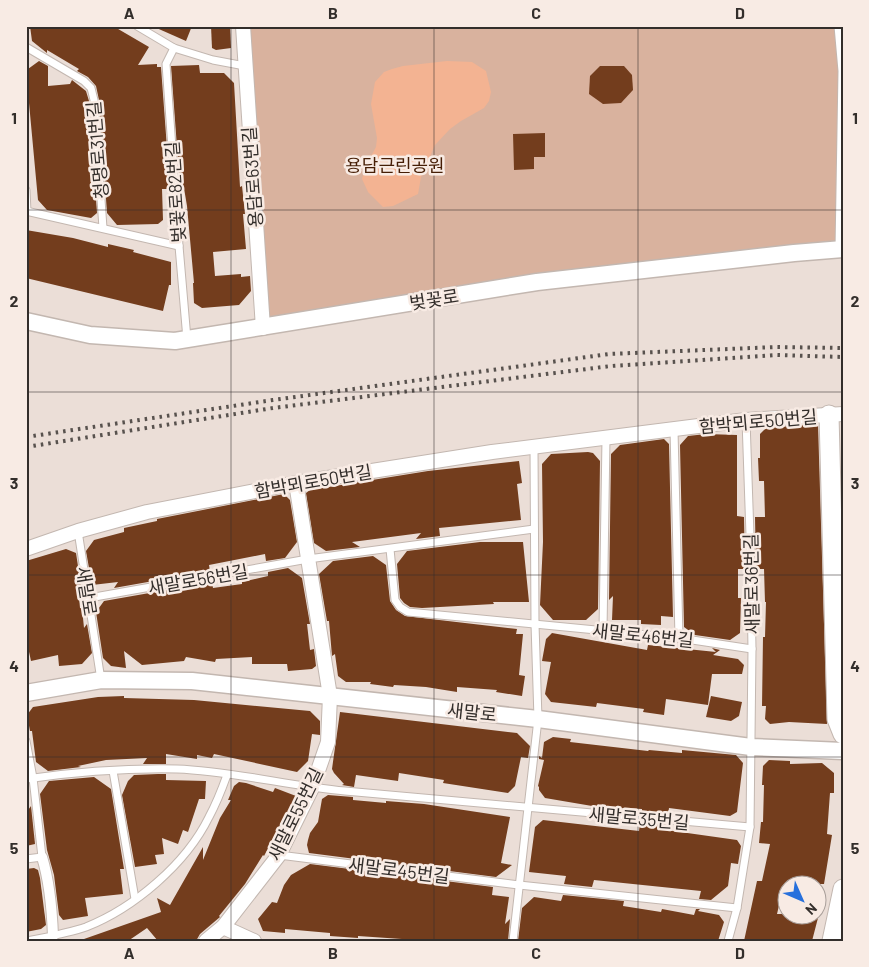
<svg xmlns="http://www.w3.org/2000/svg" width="869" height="967" viewBox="0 0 869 967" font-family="Barlow,'Noto Sans KR',sans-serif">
<rect width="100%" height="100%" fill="#ebded7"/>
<path fill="#d9b29e" d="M243,26H838L842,71L839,249L263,328Z"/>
<path fill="#f3b392" d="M447,61L472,62L486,71L491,92L489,101L484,108L461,121L450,129L435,145L421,177L418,194L393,206L383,207L368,192L362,179L365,167L376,147L377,138L371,104L375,82L384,72L392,69L403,66Z"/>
<g fill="#733d1d">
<path d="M30,26H113L149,47L138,65L157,64V67H161L170,189H162L163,220L158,224L117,225L107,213L99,100L96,86L88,77L77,71L79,69L47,50V53L32,41Z"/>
<path d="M152,26H192L186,41Z"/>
<path d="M211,26H230L231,48L216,50L212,48Z"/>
<path d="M39,61L48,66V86L70,84L72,80L86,91L89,101L97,213L91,218L47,210L38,200L29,103L28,69Z"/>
<path d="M199,65L200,73H224L234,83L240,187L242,186L245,214H243L246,249L213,252L215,276L241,274V277L250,276L251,291L239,305L202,308L194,303L193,283H194L187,206L184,188H180L171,66Z"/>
<path d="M600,66H624L632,75L633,90L621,103L603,104L589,94L590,76Z"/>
<path d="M545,133V157H534V169L514,170L513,134Z"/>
<path d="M26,230L73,238L108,247V244L134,250L133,252L171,262V285H169L163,311L26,278Z"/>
<path d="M818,424L827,724L789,722L770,724L765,719L766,706H762L763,637H765L766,602H765L764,569H756L755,517H765L764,481H759L758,458H760V434L766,428Z"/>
<path d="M706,434L737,435V516L744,517L745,569H738V598H741L740,633L730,640L695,635L684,627L680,445L688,436Z"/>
<path d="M664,439L669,444L673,617L661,616V625L641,624V620H612L613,596L609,600L611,454L620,445Z"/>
<path d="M588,452L593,453L600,461L598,609L586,620H553L540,605L543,542L542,464L551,454Z"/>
<path d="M519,461L522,483L517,484L521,520L439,528L440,536L416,539L421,533L352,542L360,547L326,551L314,543L306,493L310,490L428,471Z"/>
<path d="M284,494L290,500L297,542L285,558L266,561L265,554L209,565L210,571L114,588L118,582L92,585L86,551L94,540L124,532V528L157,521V519Z"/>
<path d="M480,542H523L529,602H493L494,604L422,608L410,607L404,603L400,598L397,564L407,551Z"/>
<path d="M66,549L76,553L81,586H78L80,608H82L84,628L87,624L92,653L82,664L59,666L58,655L31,661L26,638V561Z"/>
<path d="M373,556L386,565L390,601L396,610L405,616L517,629L516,634H523L519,675L525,676L522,696L496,692L497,690L457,687V692L426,687L394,685L393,687L370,684L371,682H346L338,676L335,654L332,656L329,621H327L319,574L333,561Z"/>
<path d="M288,568L302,578L310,624H307L310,650L314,649L316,666L312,669L288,671L287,664H252V657L216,659L215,662L186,657L184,661L142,665L124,651L126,668L111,666L103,658L96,612L104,601L212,582L213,588L242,584V582L268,576V572Z"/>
<path d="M552,633L647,650L648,645L716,652L712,648L720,650L713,655L738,659L744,665L742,674H712L708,705L666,699L664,715L643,712L644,709L597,703L596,707L551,702L545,694L551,662L542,661L546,639Z"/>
<path d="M124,696V698L194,700L310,711L320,721V735L312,734L308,761L297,772L214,754L212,758L197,755V759L166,754V764H143L147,758L106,760L78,766L81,767L48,771L36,762L32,731H30L27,715L33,707L98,697Z"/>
<path d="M711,696L742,702L739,716L731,721L706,717Z"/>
<path d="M340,712L517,733L530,746L528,758L521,757L515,786L508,793L443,783L444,780L399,773L398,781L356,775L354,787L342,785L344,784L334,773L332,769Z"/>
<path d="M553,737L571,739L570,742L648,751L649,750L682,753V750L736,755L743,763L737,812L730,816L669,808L668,815L642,813V809L598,807L545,798L539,790V787L538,786L544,760L539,759V756L542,758L544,742Z"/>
<path d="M769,760L790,761V764L822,763L834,773V793H830L827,834L832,835L824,884H784L777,914H819L812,941H744L757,881H762L770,844L759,843L761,822H763L764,785H762L763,766Z"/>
<path d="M158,774H166V780L206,781L205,799H199L188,832L183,830L178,844L162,838L164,854L155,855L157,864L135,867L122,795L128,781L134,775Z"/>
<path d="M94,777L111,789L124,869H120L123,894L85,898L88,916L63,920L59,915L54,875L47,850L40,794L49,781Z"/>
<path d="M239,782L246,783L273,792L275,788L296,796L286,820L283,819L264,856L263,855L245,884L219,916L220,917L200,934L196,941H158L147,928L128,941H85L84,939L161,912L157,898L170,905L203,847V860L220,818L231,800H228L234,786Z"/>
<path d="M328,795L353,797V800L386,803V801L424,804L510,817L501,863L512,865L496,877L309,853L307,845L308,840L310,833L318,822L322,799Z"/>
<path d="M31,806L35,844L26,846V813Z"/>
<path d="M543,820L639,831L640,823L667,825L666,830L737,840L741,846L738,864L731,863L728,886L711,900L699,899L701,891L594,880L592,887L564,884L566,876L529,872L535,827Z"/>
<path d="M310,864L493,887L492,895L509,897L505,924L510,919L508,941H431L358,936V938L330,936V933L285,929V933L263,931L258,919L272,902L277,903L284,885L291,875Z"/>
<path d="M34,868L38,870L40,878L46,925L41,929L26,932V869Z"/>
<path d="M563,895L624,901L623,906L661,912L662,909L694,915L696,909H700L698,911L719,915L724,922L718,941H518L522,908L534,897L561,901Z"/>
</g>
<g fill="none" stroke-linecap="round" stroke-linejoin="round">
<g stroke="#c3b7b0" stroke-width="9">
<g id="service">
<path d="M137,26L174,48L213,60L245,66"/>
<path d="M838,26L842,71L839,249"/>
<path d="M26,47L84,81L91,88L94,100L103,228"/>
<path d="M174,48L166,64L179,246L187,339"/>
<path d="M26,190L27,212"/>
<path d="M26,211L179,246"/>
<path d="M674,430L679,638"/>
<path d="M78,531L101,680"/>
<path d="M390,549L395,600L400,607L408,612L679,638L752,649"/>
<path d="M89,598L308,559L534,529"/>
<path d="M603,631L606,438"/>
<path d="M26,741L33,778L42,857L26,859"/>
<path d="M113,771L135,899"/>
<path d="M26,779C75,772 127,768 177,769C232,771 289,786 345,791C480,804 615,816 750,827"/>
<path d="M279,855L519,885L737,908"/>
<path d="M53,936C63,933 75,931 86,927C134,908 186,864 209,817C216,804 222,789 227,775"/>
<path d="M27,941L53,936V940"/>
<path d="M513,941L538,719L535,624L534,447"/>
<path d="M728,941L737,908L750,827L752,649L750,535L746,420"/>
</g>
</g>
<g stroke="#c3b7b0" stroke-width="12">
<path id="pedestrian" d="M42,857C50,883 52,909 53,936"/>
</g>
<g stroke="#c3b7b0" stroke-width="16">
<g id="minor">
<path d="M243,26L263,328"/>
<path d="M26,549L78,531L147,512L296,483L492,452L746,420L843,414"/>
<path d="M223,927L254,941"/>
<path d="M206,941L223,927L279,855L312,788L328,742L330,696L296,483"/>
</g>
</g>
<g stroke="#c3b7b0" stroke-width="19">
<g id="tertiary">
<path d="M26,321L90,335L175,341L537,282L794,253L843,249"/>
<path d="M26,693L101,680L192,681L538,719L751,747L843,751"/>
</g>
</g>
<g stroke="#c3b7b0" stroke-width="21">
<g id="secondary">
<path d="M829,415L837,719L843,734"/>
<path d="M832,941L843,889"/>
</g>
</g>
<use href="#service" stroke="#fff" stroke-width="7"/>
<use href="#pedestrian" stroke="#fff" stroke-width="10"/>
<use href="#minor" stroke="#fff" stroke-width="14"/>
<use href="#tertiary" stroke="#fff" stroke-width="16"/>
<use href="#secondary" stroke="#fff" stroke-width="19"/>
<g stroke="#58524e" stroke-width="4" stroke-dasharray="2.5 5" stroke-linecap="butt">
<path d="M26,437L273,400L609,354L776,347L843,348"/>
<path d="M26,447L273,408L611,366L777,355L843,357"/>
</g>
</g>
<path fill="none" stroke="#332e2b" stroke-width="1" stroke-opacity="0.55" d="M231,26V941M434,26V941M638,26V941M26,210H843M26,392H843M26,575H843M26,757H843"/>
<g text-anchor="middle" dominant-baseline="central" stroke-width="5" stroke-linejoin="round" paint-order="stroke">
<g font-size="18" fill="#332e2b" stroke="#f8ebe4">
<text transform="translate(97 150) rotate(-95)">청명로31번길</text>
<text transform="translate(252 177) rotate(-94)">용담로63번길</text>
<text transform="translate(175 192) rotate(-94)">벚꽃로82번길</text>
<text transform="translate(434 299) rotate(-9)">벚꽃로</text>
<text transform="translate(758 421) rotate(-5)">함박뫼로50번길</text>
<text transform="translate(313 481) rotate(-10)">함박뫼로50번길</text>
<text transform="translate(198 579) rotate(-10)">새말로56번길</text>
<text transform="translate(751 584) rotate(-91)">새말로36번길</text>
<text transform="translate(87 591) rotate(81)">새말로</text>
<text transform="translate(643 635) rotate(6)">새말로46번길</text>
<text transform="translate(472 712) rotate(6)">새말로</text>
<text transform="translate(295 814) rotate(-64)">새말로55번길</text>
<text transform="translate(639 818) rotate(5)">새말로35번길</text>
<text transform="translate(399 870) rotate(7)">새말로45번길</text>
</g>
<g font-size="18" fill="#461e05" stroke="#f8ebe4">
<text x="395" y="165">용담근린공원</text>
</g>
</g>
<rect width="869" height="967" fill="none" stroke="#f8ebe4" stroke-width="55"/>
<g transform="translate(802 900) rotate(135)"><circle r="24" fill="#f8ebe4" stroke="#a99f9a"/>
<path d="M0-4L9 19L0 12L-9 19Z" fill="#2770dc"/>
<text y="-8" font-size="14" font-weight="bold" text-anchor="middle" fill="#332e2b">N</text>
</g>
<rect x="28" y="28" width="814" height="912" fill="none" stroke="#332e2b" stroke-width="2"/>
<g font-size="16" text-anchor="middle" font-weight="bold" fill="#332e2b">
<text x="129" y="19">A</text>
<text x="333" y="19">B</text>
<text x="536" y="19">C</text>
<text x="740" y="19">D</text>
<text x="14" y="124">1</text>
<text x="855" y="124">1</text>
<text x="14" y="307">2</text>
<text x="855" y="307">2</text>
<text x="14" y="489">3</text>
<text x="855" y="489">3</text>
<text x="14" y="672">4</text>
<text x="855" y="672">4</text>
<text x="14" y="854">5</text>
<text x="855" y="854">5</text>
<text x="129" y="959">A</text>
<text x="333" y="959">B</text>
<text x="536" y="959">C</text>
<text x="740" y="959">D</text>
</g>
</svg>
